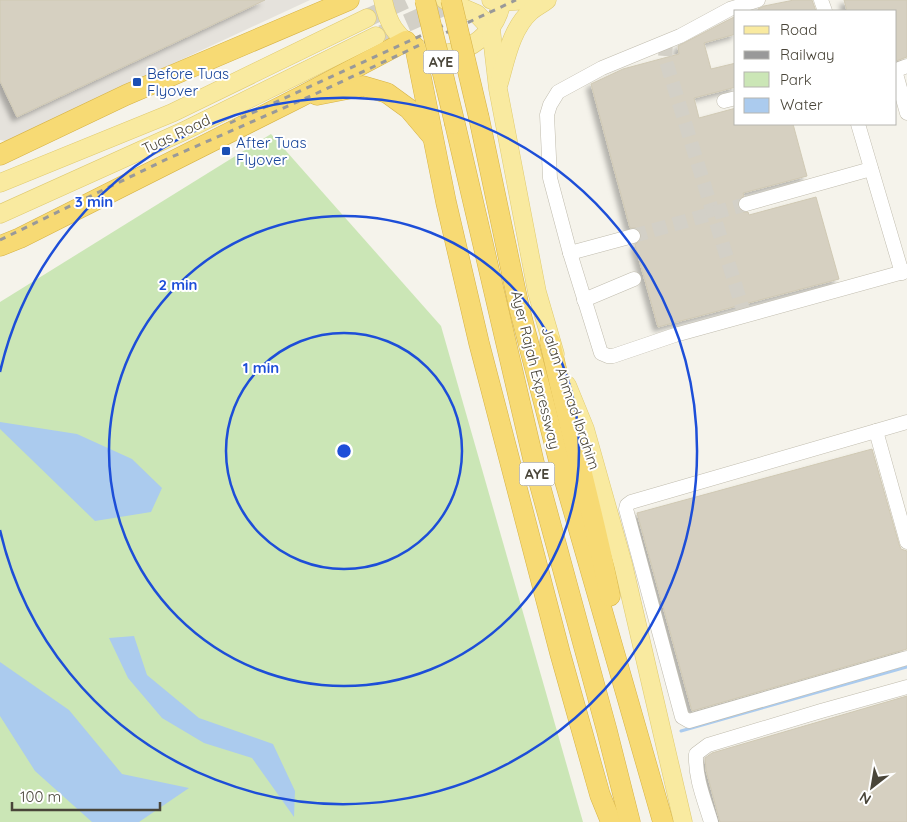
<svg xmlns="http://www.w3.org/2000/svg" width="907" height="822" viewBox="0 0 907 822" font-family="Quicksand,sans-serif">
<defs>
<filter id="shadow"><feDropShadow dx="-4.5" dy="4.5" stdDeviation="2.5" flood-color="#0004"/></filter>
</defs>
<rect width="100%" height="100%" fill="#f5f3eb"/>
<path fill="#e5e2dc" d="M0,0H310L6,141L0,140Z"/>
<path fill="#cbe6b6" d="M271,134L441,326L583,822H0V302Z"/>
<g fill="#abcbee">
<path d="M0,422L77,434L132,459L162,488L151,512L95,521L0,429Z"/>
<path d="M134,636L147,675L199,718L273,744L295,791L294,817L252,758L204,743L162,718L128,678L109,638Z"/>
<path d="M0,662L69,710L122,774L189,788L139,822H92L35,771L0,716Z"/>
</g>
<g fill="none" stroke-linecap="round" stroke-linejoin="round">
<path stroke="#abcbee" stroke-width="3" d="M681,731L907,667"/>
</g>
<g fill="#d6d0c1" stroke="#d0c9b4" filter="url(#shadow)">
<path d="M0,0H265L17,117L0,81Z"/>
<path d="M794,0H812L816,11H758V9L764,6Z"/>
<path d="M844,0H907V57L896,61V11H847Z"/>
<path d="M736,16V34L704,43L711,69L736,63V87L694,98L699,118L736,108V124H793L807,176L743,193L744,196L738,201V207L743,212H748L749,215L816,197L839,279L658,327L635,245L641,239V233L636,228H630L591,84L623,69L679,54L678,46Z"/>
<path d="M872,449L899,544L901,549L907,551V649L692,711L637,513Z"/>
<path d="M907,696V822H720L706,770L705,758L712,753Z"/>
</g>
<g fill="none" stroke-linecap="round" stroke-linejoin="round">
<g stroke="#d3d0c7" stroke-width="14" stroke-dasharray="14 7" stroke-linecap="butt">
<path d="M666,42L665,58L745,316"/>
<path d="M633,236L746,204"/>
</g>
<g stroke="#d3d0c7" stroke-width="18" stroke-dasharray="18 9" stroke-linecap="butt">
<path d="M367,18L405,0"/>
<path d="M382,34L459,0"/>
</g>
<g stroke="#c0bcae" stroke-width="15">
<g id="minor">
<path d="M758,0L730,9L680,36L602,68L558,92L550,105L547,115L550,178L570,253L601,353L608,356H613L675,335L907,271"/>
<path d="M821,0L825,11"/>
<path d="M907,66L899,69L896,74L907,113"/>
<path d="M724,101L736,98"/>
<path d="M858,124L902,273"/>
<path d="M746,204L871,169"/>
<path d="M570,253L633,236"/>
<path d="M584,300L634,279"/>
<path d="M907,422L631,502L627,505L626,509L682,717L689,721L907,658"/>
<path d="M876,431L907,542"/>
<path d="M711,822C704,799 695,778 696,754L708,745L821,711L907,687"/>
</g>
</g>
<g stroke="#dfca6f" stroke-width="19">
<g id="major">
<path d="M383,0C385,10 388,20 394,29C426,74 494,53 502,0"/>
<path d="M445,0L477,14L491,29"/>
<path d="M491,0L502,2L530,0"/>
<path d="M491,29L498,89L537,292L555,354"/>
<path d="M499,83C506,59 511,29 531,11C536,7 542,4 547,0"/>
<path d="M0,183L172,113L367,18"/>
<path d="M0,214L184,131L376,36"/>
<path d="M567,385L585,429L623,564L683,822"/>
</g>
</g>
<g stroke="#d6b244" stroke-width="21">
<g id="highway">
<path d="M415,47L446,202L479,343L560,653L600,795L611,822"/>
<path d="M317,95L363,86L387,93L409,109L431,135"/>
<path d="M479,118L519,307L558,457L663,822"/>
<path d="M455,124L535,467L607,731L630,822"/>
<path d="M0,155L126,95L349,0"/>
<path d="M0,246L20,238L300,97L406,41"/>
<path d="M550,342C569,427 593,510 610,596"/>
</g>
</g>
<use href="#minor" stroke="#fff" stroke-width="14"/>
<use href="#major" stroke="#f9eaa0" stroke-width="18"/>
<use href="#highway" stroke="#f7da74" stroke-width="20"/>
<g stroke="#999" stroke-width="3" stroke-dasharray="6 6" stroke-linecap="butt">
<path d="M230,123L451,22"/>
<path d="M0,240L167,159L313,95L516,0"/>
</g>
<g stroke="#d6b244" stroke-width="21" stroke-linecap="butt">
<g id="highway-bridge">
<path d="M425,0L455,124"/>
<path d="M451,0L479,118"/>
</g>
</g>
<use href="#highway-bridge" stroke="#f7da74" stroke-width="20"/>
</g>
<g fill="none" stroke="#1d4ed8" stroke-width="2.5">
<circle cx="344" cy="451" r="118"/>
<circle cx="344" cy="451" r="235"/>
<path d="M0 372A353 353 0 1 1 0 530"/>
</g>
<g fill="#1a4fb4" stroke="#fff" stroke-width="2">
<rect x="132" y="77" width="10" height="10" rx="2.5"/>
<rect x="221" y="146" width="10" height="10" rx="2.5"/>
</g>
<g text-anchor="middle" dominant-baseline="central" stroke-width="4" stroke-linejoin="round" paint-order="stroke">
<g fill="#fff" stroke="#807d74" stroke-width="1">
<rect x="423.5" y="50.5" width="35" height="23" rx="4"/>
<rect x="519.5" y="462.5" width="35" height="23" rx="4"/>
</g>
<g font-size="14" font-weight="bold" fill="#494539">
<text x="441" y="62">AYE</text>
<text x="537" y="474">AYE</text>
</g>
<g font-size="15" fill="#164399" stroke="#fff" text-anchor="start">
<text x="147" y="73">Before Tuas<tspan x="147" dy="17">Flyover</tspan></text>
<text x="236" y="142">After Tuas<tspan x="236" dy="17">Flyover</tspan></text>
</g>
<g font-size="15" fill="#494539" stroke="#fff">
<text transform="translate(176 134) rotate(-25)">Tuas Road</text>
<text transform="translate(536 370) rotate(76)">Ayer Rajah Expressway</text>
<text transform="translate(571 398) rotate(71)">Jalan Ahmad Ibrahim</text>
</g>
</g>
<circle cx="344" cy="451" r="8" fill="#1d4ed8" stroke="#fff" stroke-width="2.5"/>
<g font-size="15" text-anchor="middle" font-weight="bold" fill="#1d4ed8" stroke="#fff" stroke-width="4" stroke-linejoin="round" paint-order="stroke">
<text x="94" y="207">3 min</text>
<text x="178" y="290">2 min</text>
<text x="261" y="373">1 min</text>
</g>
<rect x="734" y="10" width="162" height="115" fill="#ffffff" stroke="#b6b5b0"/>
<rect x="744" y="26" width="25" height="8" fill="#f9eaa0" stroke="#b6b5b0"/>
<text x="780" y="35" font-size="15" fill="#494539">Road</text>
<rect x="744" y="51" width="25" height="8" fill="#999999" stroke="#b6b5b0"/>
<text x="780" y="60" font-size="15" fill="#494539">Railway</text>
<rect x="744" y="72" width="25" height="15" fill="#cbe6b6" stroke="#b6b5b0"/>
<text x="780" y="85" font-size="15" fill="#494539">Park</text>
<rect x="744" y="98" width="25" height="15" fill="#abcbee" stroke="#b6b5b0"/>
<text x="780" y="110" font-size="15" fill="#494539">Water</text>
<g transform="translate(872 787) rotate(211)" stroke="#ffffff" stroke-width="4" paint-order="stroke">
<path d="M0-4L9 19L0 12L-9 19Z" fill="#494539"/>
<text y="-8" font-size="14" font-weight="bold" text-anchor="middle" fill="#494539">N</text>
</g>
<path d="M12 802v8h148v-8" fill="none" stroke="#494539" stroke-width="2.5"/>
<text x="20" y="802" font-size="15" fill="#494539" stroke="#ffffff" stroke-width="4" paint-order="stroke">100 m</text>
</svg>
